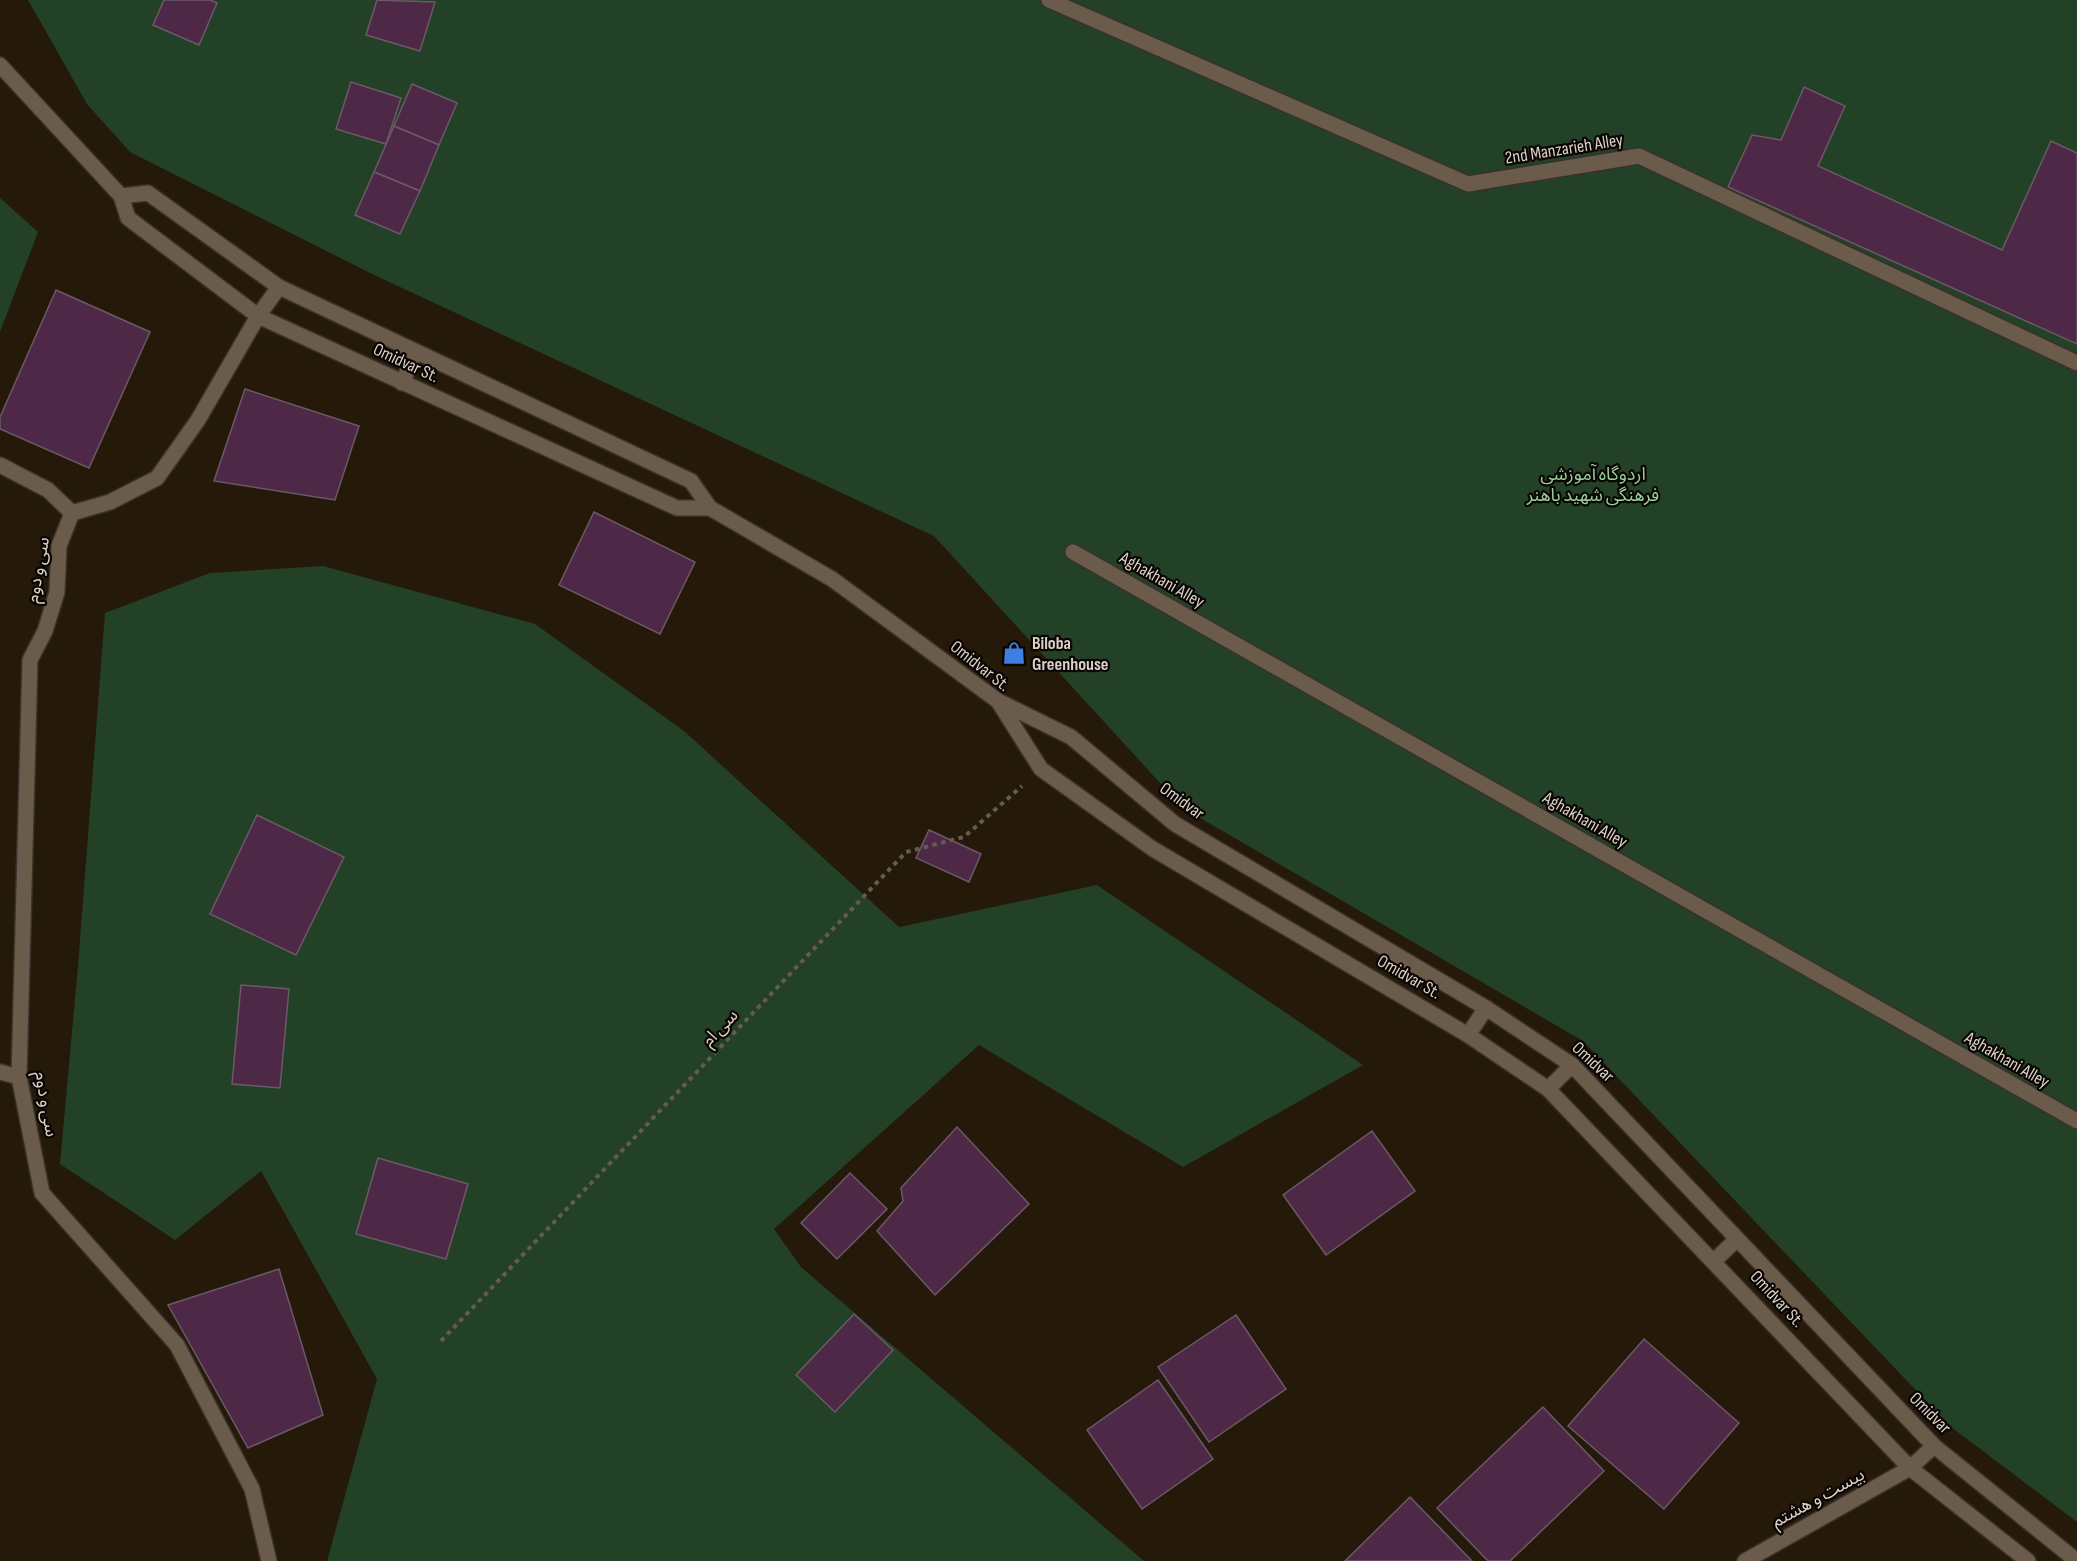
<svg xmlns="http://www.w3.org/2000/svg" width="2077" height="1561" viewBox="0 0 2077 1561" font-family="'Sofia Sans Condensed','Noto Sans Arabic',sans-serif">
<rect width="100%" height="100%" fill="#25190a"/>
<g fill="#234127">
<path d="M28,0H2077V1522L1951,1427L1583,1041L1183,808L934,536L370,273L130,152L87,104Z"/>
<path d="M0,198L38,232L0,332Z"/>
<path d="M323,566L535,624L684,731L899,927L1097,885L1363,1065L1183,1167L979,1045L774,1229L801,1267L1144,1561H327L377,1379L261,1171L175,1240L60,1164L78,966L105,613L210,573Z"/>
</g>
<g fill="#4e2947" stroke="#6b5966" stroke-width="1.5">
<path d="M164,0H210L217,3L199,45L153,25Z"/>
<path d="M377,0L435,2L420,51L366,35Z"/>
<path d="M351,82L401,98L386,144L336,129Z"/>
<path d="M412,84L457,103L439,145L394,126Z"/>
<path d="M1804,87L1845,106L1818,166L2002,250L2051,141L2077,153V344L1728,187L1752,135L1781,140Z"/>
<path d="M394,126L439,145L420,191L374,172Z"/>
<path d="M374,172L420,191L400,234L355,215Z"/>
<path d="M56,290L150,332L89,468L0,429V417Z"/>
<path d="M245,389L359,426L335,500L214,481Z"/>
<path d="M594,512L695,562L660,634L559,585Z"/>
<path d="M257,815L344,857L296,955L210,914Z"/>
<path d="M929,830L981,854L969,882L916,858Z"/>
<path d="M241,985L289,989L280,1088L232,1084Z"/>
<path d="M957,1127L1029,1204L935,1295L877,1231L903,1201L901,1188Z"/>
<path d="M1372,1131L1415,1191L1326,1255L1283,1195Z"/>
<path d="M378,1158L468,1184L446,1259L356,1234Z"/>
<path d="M850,1173L887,1209L837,1259L801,1223Z"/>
<path d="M279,1269L323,1415L248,1448L168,1305Z"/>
<path d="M854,1314L893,1350L835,1412L796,1375Z"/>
<path d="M1236,1315L1286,1389L1209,1442L1158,1367Z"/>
<path d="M1644,1339L1739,1423L1664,1509L1568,1426Z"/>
<path d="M1158,1380L1213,1459L1142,1509L1087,1430Z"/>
<path d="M1543,1407L1604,1471L1510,1561H1488L1437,1508Z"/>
<path d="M1410,1497L1472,1561H1345Z"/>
</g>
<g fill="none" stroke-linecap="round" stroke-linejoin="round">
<g stroke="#3a312c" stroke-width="18">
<g id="street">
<path d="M1049,0L1468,184L1639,156L2077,363"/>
<path d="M0,65L121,196L128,218L258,316L677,508H710"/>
<path d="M121,196L148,193L279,287L691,481L710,508L832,579L998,701L1071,737L1175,824L1486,1008L1572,1065L1934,1446L2077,1561"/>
<path d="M402,383L416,352"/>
<path d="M0,465L48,490L72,513"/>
<path d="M1073,552L2077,1121"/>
<path d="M998,701L1041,769L1153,849L1468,1035L1548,1089L1910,1468L2028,1561"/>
<path d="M1468,1035L1486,1008"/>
<path d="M0,1072L19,1077"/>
<path d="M1548,1089L1572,1065"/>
<path d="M1714,1261L1737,1239"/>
<path d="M269,1561L252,1489L177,1345L42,1193L19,1077L30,660L45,631L57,592L59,546L72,513L110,502L157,478L198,420L258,316L279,287"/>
<path d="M1745,1561L1910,1468L1934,1446"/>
</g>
</g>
<path stroke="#655b4e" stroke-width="4" stroke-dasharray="4.5 4.5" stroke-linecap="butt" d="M441,1341L906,852L964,837L1022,786"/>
<use href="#street" stroke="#6a5b4b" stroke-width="15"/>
</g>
<defs>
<g id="shop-bare" transform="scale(1.8)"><path d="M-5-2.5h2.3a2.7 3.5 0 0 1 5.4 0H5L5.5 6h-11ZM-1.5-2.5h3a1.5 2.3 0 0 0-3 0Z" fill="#3f7fe0" stroke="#0a0502" stroke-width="2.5" paint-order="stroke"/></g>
</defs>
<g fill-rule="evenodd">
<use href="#shop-bare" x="1014" y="653"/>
</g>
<g text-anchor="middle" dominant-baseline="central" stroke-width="4.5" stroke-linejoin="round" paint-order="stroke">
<g font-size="18" fill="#dad2c8" stroke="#0a0502">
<text transform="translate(1564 149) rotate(-9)">2nd Manzarieh Alley</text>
<text transform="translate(406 363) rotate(25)">Omidvar St.</text>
<text transform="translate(38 570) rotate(-80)">سی و دوم</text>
<text transform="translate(1162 580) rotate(30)">Aghakhani Alley</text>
<text transform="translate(980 666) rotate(38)">Omidvar St.</text>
<text transform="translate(1182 801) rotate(36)">Omidvar</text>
<text transform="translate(1585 820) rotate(30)">Aghakhani Alley</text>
<text transform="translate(1409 977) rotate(30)">Omidvar St.</text>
<text transform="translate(720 1028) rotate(-47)">سی ام</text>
<text transform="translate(2007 1060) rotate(30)">Aghakhani Alley</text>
<text transform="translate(1593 1062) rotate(43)">Omidvar</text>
<text transform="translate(46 1104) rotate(80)">سی و دوم</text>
<text transform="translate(1777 1299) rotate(47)">Omidvar St.</text>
<text transform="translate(1930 1413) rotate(45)">Omidvar</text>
<text transform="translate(1818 1498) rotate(-29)">بیست و هشتم</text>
</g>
<g font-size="18" fill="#94d29a" stroke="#0a0502">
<text x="1593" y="474">اردوگاه آموزشی<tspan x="1593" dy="21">فرهنگی شهید باهنر</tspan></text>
</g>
<g font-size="18" font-weight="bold" fill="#dad2c8" stroke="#0a0502" text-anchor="start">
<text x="1032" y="643">Biloba<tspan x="1032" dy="21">Greenhouse</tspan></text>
</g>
</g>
</svg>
